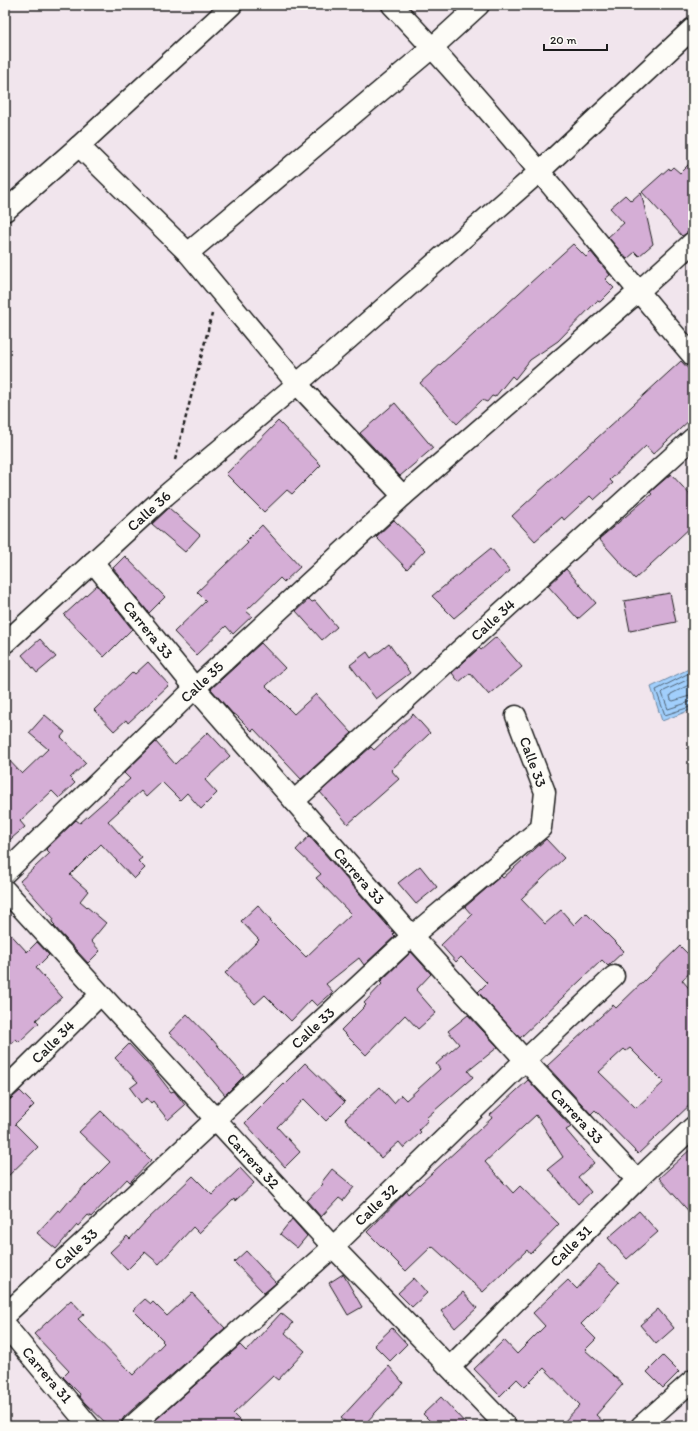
<svg xmlns="http://www.w3.org/2000/svg" width="698" height="1431" viewBox="0 0 698 1431" font-family="Itim,sans-serif">
<rect width="100%" height="100%" fill="#f1e5ed"/>
<filter id="ink" filterUnits="userSpaceOnUse"><feTurbulence type="fractalNoise" baseFrequency=".025" numOctaves="2"/><feDisplacementMap in="SourceGraphic" scale="8" xChannelSelector="R" yChannelSelector="G"/><feConvolveMatrix kernelMatrix="1 2 1 2 8 2 1 2 1" color-interpolation-filters="sRGB"/></filter>
<g filter="url(#ink)">
<path fill="#a1cffc" stroke="#6c87a2" d="M693,667V709L662,721L651,687Z"/>
<g fill="none" stroke-linecap="round" stroke-linejoin="round">
<g stroke="#516476" stroke-width="1">
<path d="M693,671L658,689L656,690L665,715L693,706"/>
<path d="M693,677L664,691L662,693L668,709L693,701"/>
<path d="M693,683L671,694L670,696L671,700L673,701L693,695"/>
</g>
</g>
<g fill="#d5aed6" stroke="#1c1c1c" fill-rule="evenodd">
<path d="M693,160V231H690L682,236L642,192L669,168L670,170L673,167L680,173Z"/>
<path d="M641,192L653,244L639,256L635,252L627,259L608,237L624,223L610,208L625,195L631,201Z"/>
<path d="M573,244L586,257L591,252L610,275L605,279L614,288L600,302L597,301L558,341L530,360L515,379L512,376L495,397L492,396L487,402L482,400L457,424L420,383Z"/>
<path d="M681,361L693,374V417L653,454L646,446L610,480L613,483L594,500L590,496L564,520L562,517L535,541L512,516Z"/>
<path d="M395,403L433,448L400,476L360,433Z"/>
<path d="M278,421L321,465L292,494L287,490L264,512L226,474Z"/>
<path d="M671,474L693,498V525L635,579L599,539L652,494L650,492Z"/>
<path d="M169,508L200,535L185,552L152,524Z"/>
<path d="M394,520L425,550L407,569L376,537Z"/>
<path d="M262,525L300,567L284,582L280,578L246,611L252,616L233,634L226,626L196,655L174,632L206,601L197,592L248,543L246,541Z"/>
<path d="M491,548L510,571L465,607L466,608L454,618L432,596Z"/>
<path d="M125,556L165,597L149,613L113,568Z"/>
<path d="M566,569L596,603L578,619L548,586Z"/>
<path d="M97,585L132,629L104,657L64,615Z"/>
<path d="M670,593L676,622L630,631L624,601Z"/>
<path d="M309,599L312,602L315,601L337,627L322,640L296,611Z"/>
<path d="M496,637L522,667L489,695L470,673L459,682L452,673L479,648L481,650Z"/>
<path d="M40,639L56,657L37,673L22,655Z"/>
<path d="M261,643L285,668L266,686L294,714L316,694L352,733L301,779L254,729L252,731L236,715L233,714L211,689Z"/>
<path d="M389,644L410,673L376,699L350,665L367,652L371,658Z"/>
<path d="M148,662L169,685L128,723L126,720L114,731L94,710L133,672L135,674Z"/>
<path d="M413,714L430,733L391,770L399,779L348,824L320,792L371,747L374,750Z"/>
<path d="M45,715L65,732L61,737L86,763L70,778L75,783L59,798L52,791L20,821L25,827L5,844V756L22,774L48,749L29,733Z"/>
<path d="M208,732L230,756L205,780L217,793L201,809L187,793L180,800L162,782L146,797L141,791L108,821L142,858L138,861L145,868L134,879L101,844L70,875L88,891L80,901L106,923L91,941L100,951L88,963L54,926L55,925L52,922L54,919L20,881L50,853L46,849L76,820L80,823L130,779L124,773L156,742L175,764Z"/>
<path d="M309,836L394,933L393,934L395,936L364,965L359,958L326,984L333,992L317,1006L311,1000L291,1021L265,995L255,1004L225,973L259,940L241,921L258,905L271,920L270,921L306,957L351,914L316,878L321,874L296,850Z"/>
<path d="M546,839L564,858L521,899L545,924L561,910L574,925L586,913L624,951L608,966L602,960L520,1038L478,992L487,983L461,957L456,962L441,945L472,915L465,907L501,876L503,878Z"/>
<path d="M420,866L437,887L416,904L398,883Z"/>
<path d="M5,928L27,952L37,942L49,955L36,968L62,997L36,1020L39,1023L19,1042L16,1039L5,1049Z"/>
<path d="M680,946L693,959V970L682,980L693,993V1102L638,1154L595,1110L591,1114L547,1066L613,1005L616,1008ZM630,1048L664,1082L636,1108L599,1072L624,1049L626,1051Z"/>
<path d="M411,952L431,974L416,990L436,1013L418,1029L405,1015L366,1055L341,1030L366,1005L364,1003L382,984L380,982Z"/>
<path d="M187,1014L212,1040V1039L244,1076L225,1095L185,1048L169,1033Z"/>
<path d="M468,1015L498,1047L468,1071L473,1077L426,1118L428,1120L419,1130L421,1132L404,1148L399,1142L381,1158L345,1119L380,1087L394,1103L401,1095L406,1100L440,1069L436,1064L459,1044L448,1031Z"/>
<path d="M129,1044L157,1074L171,1092L174,1091L185,1105L168,1120L153,1101L151,1103L147,1098L141,1103L130,1088L138,1082L115,1058Z"/>
<path d="M305,1063L345,1102L326,1121L304,1099L277,1127L300,1152L285,1167L245,1123Z"/>
<path d="M528,1080L571,1127L566,1130L594,1163L578,1177L591,1192L578,1204L548,1169L563,1157L536,1115L485,1162L513,1193L520,1186L559,1224L530,1254L527,1250L483,1292L432,1246L406,1271L367,1232L407,1191L409,1194L492,1118L490,1115Z"/>
<path d="M20,1091L34,1105L15,1124L38,1147L5,1179V1104Z"/>
<path d="M101,1111L151,1160L130,1182L127,1179L91,1217L88,1215L78,1226L77,1225L56,1249L37,1233L58,1210L60,1212L70,1200L71,1201L85,1185L86,1186L110,1162L79,1132Z"/>
<path d="M693,1147V1216L659,1178Z"/>
<path d="M240,1168L254,1183L235,1201L234,1199L199,1233L193,1227L159,1264L145,1252L127,1270L110,1252L127,1236L130,1239L146,1221L193,1176L212,1195Z"/>
<path d="M332,1169L354,1187L343,1201L339,1198L321,1217L307,1201L323,1184L321,1183Z"/>
<path d="M639,1211L658,1232L627,1259L608,1238Z"/>
<path d="M292,1219L307,1236L297,1248L280,1234Z"/>
<path d="M246,1251L276,1283L264,1293L234,1262Z"/>
<path d="M599,1264L619,1282L596,1309L581,1324L596,1339L585,1350L623,1384L596,1415L608,1426H560L580,1405L544,1368L525,1387L517,1379L500,1396L474,1369L504,1340L517,1354L545,1326L533,1313L568,1280L577,1289Z"/>
<path d="M343,1274L362,1307L348,1315L329,1283Z"/>
<path d="M414,1278L427,1293L412,1307L398,1293Z"/>
<path d="M463,1292L477,1308L455,1328L441,1311Z"/>
<path d="M192,1293L225,1328L124,1417L121,1422V1426H109L85,1403L79,1396L80,1394L63,1377L69,1371L34,1334L71,1300L84,1314L78,1319L133,1375L164,1343L162,1341L163,1340L133,1310L145,1299L151,1304L153,1302L167,1316Z"/>
<path d="M658,1309L674,1328L656,1344L640,1325Z"/>
<path d="M281,1313L293,1323L285,1333L305,1351L278,1380L273,1376L233,1414L245,1426H149L240,1345L246,1351Z"/>
<path d="M392,1328L407,1344L390,1361L374,1345Z"/>
<path d="M663,1356L679,1372L663,1388L647,1372Z"/>
<path d="M389,1366L403,1383L363,1426H350L341,1418Z"/>
<path d="M441,1397L468,1426H435L423,1414Z"/>
</g>
<g fill="none" stroke-linecap="round" stroke-linejoin="round">
<g stroke="#1c1c1c" stroke-width="23">
<g id="street">
<path d="M392,5C499,116 593,239 693,356"/>
<path d="M79,146L188,253L297,384L403,496"/>
<path d="M5,211L79,146L232,5"/>
<path d="M188,253L433,47L479,5"/>
<path d="M93,562L195,688L294,801L412,936L525,1060L637,1180"/>
<path d="M5,643L165,496L297,384L540,171L693,28"/>
<path d="M294,801L693,438"/>
<path d="M5,873L195,688L403,496L638,292L693,242"/>
<path d="M5,890L333,1247L506,1426"/>
<path d="M5,1089L100,995"/>
<path d="M5,1315L412,936L541,828L545,792L516,716"/>
<path d="M5,1325L89,1426"/>
<path d="M450,1367L637,1180L693,1127"/>
<path d="M132,1426L333,1247L525,1060L614,976"/>
<path d="M641,1426L693,1380"/>
</g>
</g>
<path stroke="#1c1c1c" stroke-width="2.5" stroke-dasharray="4 3" stroke-linecap="butt" d="M175,460L212,314"/>
<use href="#street" stroke="#fdfcf7" stroke-width="20"/>
</g>
</g>
<g text-anchor="middle" dominant-baseline="central" stroke-width="3.5" stroke-linejoin="round" paint-order="stroke">
<g font-size="15" fill="#1c1c1c" stroke="#fdfcf7">
<text transform="translate(149 511) rotate(-42)">Calle 36</text>
<text transform="translate(493 620) rotate(-42)">Calle 34</text>
<text transform="translate(148 630) rotate(51)">Carrera 33</text>
<text transform="translate(202 682) rotate(-43)">Calle 35</text>
<text transform="translate(533 762) rotate(70)">Calle 33</text>
<text transform="translate(359 876) rotate(49)">Carrera 33</text>
<text transform="translate(313 1028) rotate(-43)">Calle 33</text>
<text transform="translate(53 1042) rotate(-45)">Calle 34</text>
<text transform="translate(577 1116) rotate(47)">Carrera 33</text>
<text transform="translate(253 1161) rotate(47)">Carrera 32</text>
<text transform="translate(376 1205) rotate(-44)">Calle 32</text>
<text transform="translate(571 1246) rotate(-45)">Calle 31</text>
<text transform="translate(76 1249) rotate(-43)">Calle 33</text>
<text transform="translate(47 1375) rotate(50)">Carrera 31</text>
</g>
</g>
<rect width="698" height="1431" fill="none" stroke="#fdfcf7" stroke-width="20"/>
<rect x="10" y="10" width="678" height="1411" fill="none" stroke="#1c1c1c" stroke-width="1.5" filter="url(#ink)"/>
<path d="M544 44v6h63v-6" fill="none" stroke="#1c1c1c" stroke-width="2"/>
<text x="550" y="44" font-size="12" fill="#1c1c1c" stroke="#fdfcf7" stroke-width="3" paint-order="stroke">20 m</text>
</svg>
